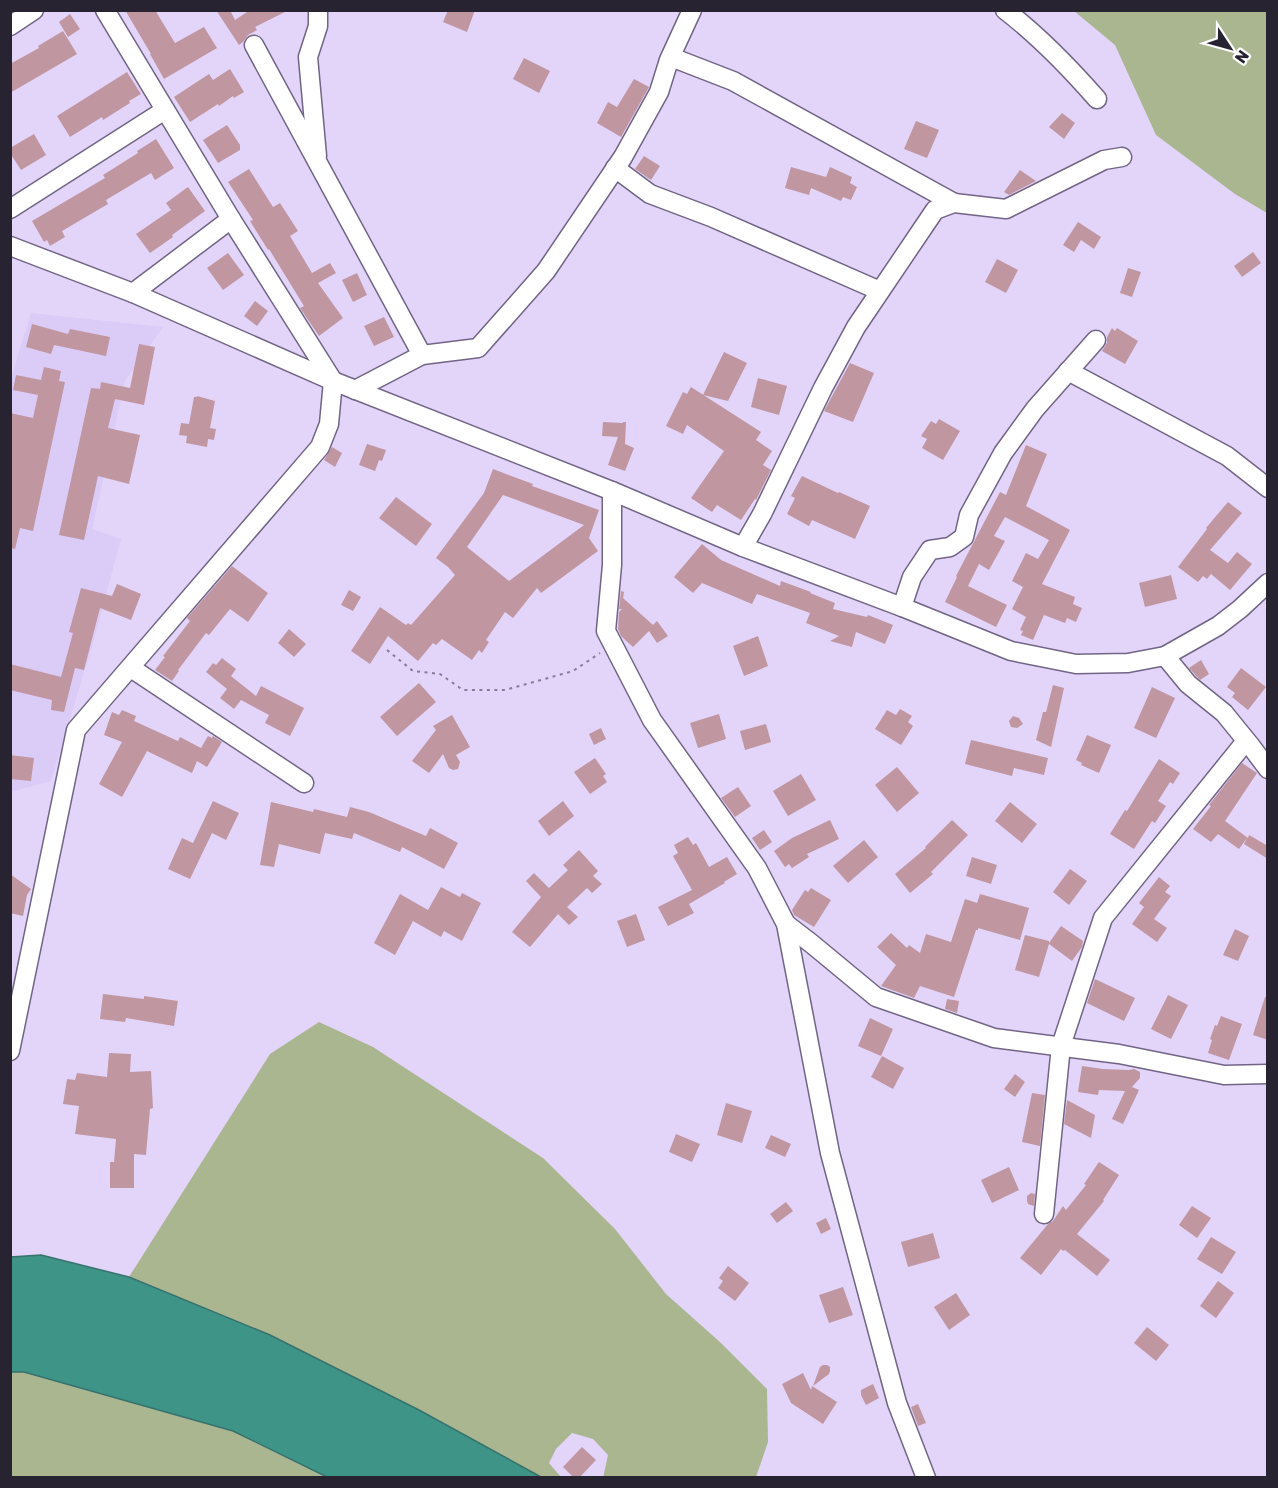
<svg xmlns="http://www.w3.org/2000/svg" width="1278" height="1488" viewBox="0 0 1278 1488" font-family="Rubik,sans-serif">
<rect width="100%" height="100%" fill="#e3d5fa"/>
<path fill="#dbcbf7" d="M31,313L163,327L125,381L92,529L121,539L93,643L51,781L11,792L10,381Z"/>
<g fill="#aab690">
<path d="M1074,11H1267V213L1235,194L1156,135L1115,45Z"/>
<path d="M319,1022L373,1047L543,1158L615,1229L666,1294L721,1343L767,1389L768,1442L756,1477L603,1478L608,1455L593,1439L572,1433L556,1449L549,1463L561,1477H541L419,1410L270,1335L129,1277L270,1054Z"/>
<path d="M10,1372H24L233,1431L327,1477H11Z"/>
</g>
<path fill="#3e9487" stroke="#37726d" stroke-width="1.5" d="M41,1255L129,1277L270,1335L419,1410L541,1477H327L233,1431L24,1372H11V1257Z"/>
<g fill="#c096a1" fill-rule="evenodd">
<path d="M125,10H155L175,43L204,27L217,48L164,79L150,54H151Z"/>
<path d="M216,10H230L235,20L250,10H289L255,27L257,30L248,35L243,42L239,45Z"/>
<path d="M448,10H475L467,32L443,22Z"/>
<path d="M70,14L80,29L68,37L59,22Z"/>
<path d="M63,31L77,54L10,93V64L39,48L38,46Z"/>
<path d="M524,58L550,71L539,93L513,79Z"/>
<path d="M230,69L244,92L234,98L233,96L219,106L218,104L190,122L174,97L209,74L213,80Z"/>
<path d="M127,72L141,94L129,101L130,103L103,120L102,117L70,137L57,116Z"/>
<path d="M634,79L649,87L621,137L597,123L608,102L617,107Z"/>
<path d="M1062,113L1075,123L1064,139L1049,127Z"/>
<path d="M916,121L939,130L927,158L904,149Z"/>
<path d="M227,125L240,145V150L218,163L203,140Z"/>
<path d="M34,134L46,155L21,170L10,153V148Z"/>
<path d="M156,139L174,168L155,180L151,173L106,200L108,204L62,231L65,237L50,246L47,240L44,242L32,221L105,178L103,175L138,153L137,151Z"/>
<path d="M644,156L660,166L651,180L635,169Z"/>
<path d="M791,167L826,177L830,167L852,177L850,183L857,187L851,200L843,197L841,201L811,188L809,195L785,188Z"/>
<path d="M249,169L273,207L280,203L298,231L290,236L312,273L330,263L336,273L318,283L343,318L319,336L300,308L304,306L269,249L268,250L250,221L253,220L228,182Z"/>
<path d="M1020,170L1036,181L1009,195L1004,192Z"/>
<path d="M188,187L205,211L172,235L173,237L150,253L136,234L171,210L166,203Z"/>
<path d="M1078,222L1101,237L1094,249L1081,240L1074,252L1063,245Z"/>
<path d="M1253,252L1261,263L1242,277L1234,266Z"/>
<path d="M228,253L244,275L223,290L207,268Z"/>
<path d="M997,259L1018,270L1006,293L985,282Z"/>
<path d="M1128,268L1141,272L1132,297L1120,293Z"/>
<path d="M357,273L367,295L353,302L342,280Z"/>
<path d="M255,301L268,311L257,326L244,316Z"/>
<path d="M384,317L394,337L374,346L364,326Z"/>
<path d="M32,324L68,334L70,329L110,337L106,356L54,345L51,354L26,347Z"/>
<path d="M1112,328L1115,331L1117,328L1138,341L1125,364L1102,351L1107,343V337Z"/>
<path d="M139,344L155,347L144,405L115,399L108,428L140,435L129,484L98,476L84,540L59,535L91,388L100,389L101,382L130,388Z"/>
<path d="M724,352L747,363L728,401L703,395Z"/>
<path d="M850,363L874,373L853,422L824,411Z"/>
<path d="M44,367L61,371L59,381L65,382L33,531L20,528L15,549L10,548V413L33,418L38,395L13,390L16,375L41,380Z"/>
<path d="M758,378L787,386L779,415L751,407Z"/>
<path d="M691,387L761,432L756,440L772,451L763,465L771,470L756,500L755,499L741,520L717,505L712,512L691,498L724,451L687,425L683,434L666,426L683,392L687,394Z"/>
<path d="M197,396L215,401L210,428L216,429L214,440L208,439L207,447L186,443L187,436L179,435L181,423L189,424L194,397H197Z"/>
<path d="M939,419L960,431L943,460L922,448L927,439L921,436L931,421L936,424Z"/>
<path d="M603,422L623,423V422H626L625,444L634,448L625,471L608,465L618,437L602,436Z"/>
<path d="M367,444L386,450L382,461L379,460L375,471L359,465Z"/>
<path d="M1026,445L1047,454L1026,506L1070,530L1042,584L1075,597L1073,604L1082,608L1076,622L1067,618L1065,623L1044,615L1033,640L1021,635L1023,631L1020,630L1026,617L1012,609L1023,587L1012,581L1026,553L1038,559L1049,540L1005,517L994,536L1005,541L989,570L979,564L968,586L1007,605L996,627L945,602L957,577L956,576L1000,492L1006,495Z"/>
<path d="M332,447L342,453L335,467L324,460Z"/>
<path d="M493,469L533,484L532,486L599,510L589,538L598,551L541,593L537,588L513,618L505,612L486,640L489,642L482,653L479,650L472,660L442,639L436,645L433,643L418,661L388,636L370,664L351,651L380,607L406,625L408,623L411,625L455,575L448,567L436,558L484,493ZM503,495L538,508L584,525L509,581L467,547Z"/>
<path d="M802,476L838,493L839,492L870,506L855,539L812,520L809,526L787,514L795,498L791,496Z"/>
<path d="M396,497L432,524L416,546L379,518Z"/>
<path d="M1228,502L1242,513L1210,550L1228,563L1237,552L1252,564L1230,590L1211,574L1207,579L1203,576L1198,582L1178,567L1207,529L1206,528Z"/>
<path d="M702,544L721,560L780,586L781,581L811,592L810,593L835,603L833,609L867,617L868,615L893,625L885,644L856,632L852,647L830,641L839,636L806,623L810,613L757,594L752,604L702,583L693,593L674,577Z"/>
<path d="M232,566L268,593L248,622L230,609L209,635L206,633L178,670L179,671L172,681L155,670L165,657L163,656L190,621L187,618Z"/>
<path d="M1171,575L1177,599L1145,607L1139,583Z"/>
<path d="M117,584L141,594L131,620L100,608L84,670L75,668L64,712L51,710L52,700L10,690V664L61,677L73,633L69,632L81,588L112,596Z"/>
<path d="M349,590L361,597L353,611L341,605Z"/>
<path d="M621,591L624,592L623,598L653,625L657,621L668,636L657,643L649,631L633,647L621,636L618,629L619,612L622,609H619Z"/>
<path d="M289,629L306,644L294,657L278,643Z"/>
<path d="M758,636L768,666L744,676L733,646Z"/>
<path d="M222,658L236,669L231,676L256,696L261,686L304,708L290,736L265,723L269,715L241,700L234,709L220,698L227,689L206,672L213,663L216,665Z"/>
<path d="M1201,660L1209,674L1200,680L1189,668Z"/>
<path d="M1241,668L1266,687L1248,710L1232,697L1235,693L1227,687Z"/>
<path d="M419,683L436,702L397,736L380,717Z"/>
<path d="M1053,685L1064,688L1051,747L1036,740L1043,712H1046Z"/>
<path d="M1152,687L1175,698L1156,738L1134,728Z"/>
<path d="M900,709L912,716L908,722L913,726L901,745L875,729L887,710L896,715Z"/>
<path d="M122,710L136,716L134,721L178,741L180,737L201,748L208,736L212,738L213,736L222,742L207,767L197,761L192,773L147,751L122,797L99,784L122,742L104,735L112,712L119,715Z"/>
<path d="M719,714L726,739L698,748L690,723Z"/>
<path d="M452,715L470,747L456,755L460,762L458,769L453,770L449,768L443,754L429,773L412,761L436,730L433,726Z"/>
<path d="M1013,716L1019,718L1023,724L1017,728L1011,727L1009,721Z"/>
<path d="M766,724L771,742L745,750L740,731Z"/>
<path d="M601,728L606,739L594,745L589,734Z"/>
<path d="M1087,735L1111,745L1099,773L1081,765L1082,763L1076,760Z"/>
<path d="M971,740L1048,758L1044,775L1014,768L1012,776L965,764Z"/>
<path d="M10,755L34,758L31,781L10,779Z"/>
<path d="M595,758L606,774L603,776L607,782L590,794L574,772Z"/>
<path d="M1159,759L1180,773L1173,784L1170,782L1158,801L1166,806L1155,823L1152,821L1134,849L1110,834L1125,810L1127,811Z"/>
<path d="M1242,763L1257,773L1225,821L1248,838L1249,835L1268,846V859L1244,844L1247,838L1239,849L1218,834L1211,842L1193,829L1211,806L1209,805Z"/>
<path d="M897,767L919,793L897,812L875,785Z"/>
<path d="M801,774L816,800L788,816L773,791Z"/>
<path d="M738,787L751,806L735,817L721,798Z"/>
<path d="M213,801L239,813L226,840L212,833L190,879L168,869L182,838L193,843Z"/>
<path d="M563,801L574,816L549,836L538,821Z"/>
<path d="M271,802L313,812L314,809L347,817L350,807L369,812L426,836L430,828L458,843L444,869L402,847L400,852L354,833L352,839L325,833L320,854L279,844L274,867L260,865Z"/>
<path d="M1010,802L1037,824L1022,843L995,821Z"/>
<path d="M830,820L839,839L807,854L809,857L792,868L789,864L785,867L774,851L792,838Z"/>
<path d="M952,820L968,835L931,872L933,874L910,893L895,874L926,848L925,847Z"/>
<path d="M764,830L772,842L760,850L752,838Z"/>
<path d="M688,837L693,845L696,843L709,867L727,857L737,874L724,882L725,883L689,904L694,913L668,926L658,907L692,890L673,856L678,853L674,845Z"/>
<path d="M864,840L878,857L848,883L833,866Z"/>
<path d="M579,850L598,871L593,876L602,884L592,893L587,888L567,907L578,917L569,925L558,914L530,947L512,932L541,897L526,881L534,873L549,888L568,870L563,865Z"/>
<path d="M972,857L997,865L991,884L966,876Z"/>
<path d="M1070,869L1087,881L1069,905L1053,892Z"/>
<path d="M10,874L31,889L27,895L23,916L10,913Z"/>
<path d="M1159,877L1170,886L1165,892L1171,896L1154,919L1167,928L1157,942L1132,924L1144,907L1139,903Z"/>
<path d="M441,887L460,897L462,893L481,903L462,941L444,931L441,937L413,921L395,955L374,943L400,894L428,910Z"/>
<path d="M811,888L831,900L814,927L794,915L792,910L805,890L808,892Z"/>
<path d="M980,894L1029,908L1020,940L978,928V930H976L954,997L920,986L914,998L881,986L896,965L877,947L891,933L907,948L909,945L920,953L926,934L951,942L965,899L977,903Z"/>
<path d="M636,914L645,940L627,947L617,921Z"/>
<path d="M1061,926L1083,941L1082,947L1072,961L1049,944L1039,977L1015,970L1025,935L1049,941V943Z"/>
<path d="M1235,929L1249,936L1238,961L1223,955Z"/>
<path d="M1095,979L1135,998L1124,1021L1087,1003Z"/>
<path d="M103,994L144,999V996L178,1001L174,1026L126,1018L125,1022L100,1019Z"/>
<path d="M1168,995L1188,1005L1171,1039L1151,1029Z"/>
<path d="M1265,997H1268V1040L1253,1035Z"/>
<path d="M947,999L959,1001L957,1013L945,1009Z"/>
<path d="M1221,1016L1242,1024L1229,1060L1208,1053L1212,1040L1210,1039L1215,1025L1217,1026Z"/>
<path d="M870,1018L893,1029L881,1056L858,1046Z"/>
<path d="M109,1053L131,1054L130,1072L151,1071L153,1108L150,1109L146,1155L134,1154V1188H110V1162H114L116,1139L75,1134L79,1106L63,1104L67,1079L75,1080L77,1073L107,1077Z"/>
<path d="M882,1056L904,1068L893,1089L871,1077Z"/>
<path d="M1082,1066L1103,1069L1129,1070L1134,1069L1140,1072V1078L1132,1087L1139,1090L1123,1124L1112,1119L1125,1091L1099,1090L1098,1095L1078,1092Z"/>
<path d="M1015,1074L1025,1082L1015,1097L1004,1089Z"/>
<path d="M1032,1093L1045,1095L1040,1146L1022,1142Z"/>
<path d="M1067,1100L1095,1115L1091,1138L1064,1124Z"/>
<path d="M726,1103L752,1111L742,1143L717,1135Z"/>
<path d="M676,1134L700,1144L692,1162L669,1152Z"/>
<path d="M771,1135L791,1144L785,1157L765,1148Z"/>
<path d="M1099,1162L1119,1175L1103,1200L1104,1201L1077,1234L1110,1260L1097,1276L1065,1250L1063,1251L1061,1249L1041,1275L1020,1258L1048,1224L1053,1221L1063,1206L1066,1210L1086,1185L1084,1184Z"/>
<path d="M1009,1167L1019,1190L992,1203L981,1180Z"/>
<path d="M1031,1193L1035,1194L1034,1206L1028,1204L1027,1201V1196Z"/>
<path d="M786,1202L793,1211L777,1223L770,1214Z"/>
<path d="M1192,1206L1211,1218L1197,1238L1179,1225Z"/>
<path d="M826,1218L831,1229L821,1234L816,1223Z"/>
<path d="M933,1233L940,1258L908,1267L901,1242Z"/>
<path d="M1211,1237L1236,1252L1222,1274L1197,1259Z"/>
<path d="M728,1266L749,1283L735,1301L718,1288L723,1281L719,1278Z"/>
<path d="M1218,1281L1234,1293L1216,1318L1200,1306Z"/>
<path d="M843,1287L853,1315L829,1323L819,1295Z"/>
<path d="M956,1293L970,1315L949,1330L934,1307Z"/>
<path d="M1147,1327L1169,1345L1156,1361L1134,1343Z"/>
<path d="M823,1365H827L830,1367V1371L829,1374L813,1386L820,1367Z"/>
<path d="M803,1373L811,1390L812,1386L837,1402L823,1424L791,1403L782,1384Z"/>
<path d="M873,1384L879,1398L866,1405L861,1395V1390Z"/>
<path d="M918,1404L926,1423L918,1426L911,1407Z"/>
<path d="M582,1447L596,1460L579,1478H574L563,1467Z"/>
</g>
<g fill="none" stroke-linecap="round" stroke-linejoin="round">
<g stroke="#716485" stroke-width="21">
<g id="minor">
<path d="M1005,10C1039,36 1069,67 1097,99"/>
<path d="M10,26L34,10"/>
<path d="M254,45L422,355L355,390"/>
<path d="M671,57L733,81L954,203"/>
<path d="M317,156L308,57L318,26V10"/>
<path d="M615,168L650,194L711,217L880,291"/>
<path d="M10,209L165,110"/>
<path d="M10,246L133,293L333,381L612,491L743,547L902,607L1011,651L1076,664L1128,663L1165,656L1218,626L1240,609L1268,583"/>
<path d="M133,293L231,219"/>
<path d="M422,355L478,348L546,271L623,157L659,92L669,60L692,10"/>
<path d="M1068,371L1227,456L1268,488"/>
<path d="M612,491V565L606,631L652,720L757,868L786,924L830,1153L897,1403L926,1478"/>
<path d="M743,547L762,514L823,388L856,327L935,210L954,203L1006,209L1104,160L1122,157"/>
<path d="M902,607L912,577L930,550L950,547L964,537L969,515L1003,453L1035,409L1096,340"/>
<path d="M1165,656L1188,684L1224,713L1250,745L1268,769"/>
<path d="M131,668L304,783"/>
<path d="M786,924L812,944L876,997L994,1038L1119,1054L1224,1075L1268,1074"/>
<path d="M10,1051L76,730L320,447L329,424L333,381L231,219L105,10"/>
<path d="M1044,1214L1061,1046L1103,918L1246,741"/>
</g>
</g>
<path stroke="#877d97" stroke-width="2" stroke-dasharray="3 4.5" stroke-linecap="butt" d="M387,650L413,671L440,674L463,690H505L573,671L600,653"/>
<use href="#minor" stroke="#fff" stroke-width="18"/>
</g>
<rect width="1278" height="1488" fill="none" stroke="#282331" stroke-width="24"/>
<g transform="translate(1230 48) rotate(126)" stroke="#fefefe" stroke-width="4.5" paint-order="stroke">
<path d="M0-4.5L10 22L0 15L-10 22Z" fill="#282331"/>
<text y="-9" font-size="16" font-weight="bold" text-anchor="middle" fill="#282331">N</text>
</g>
</svg>
